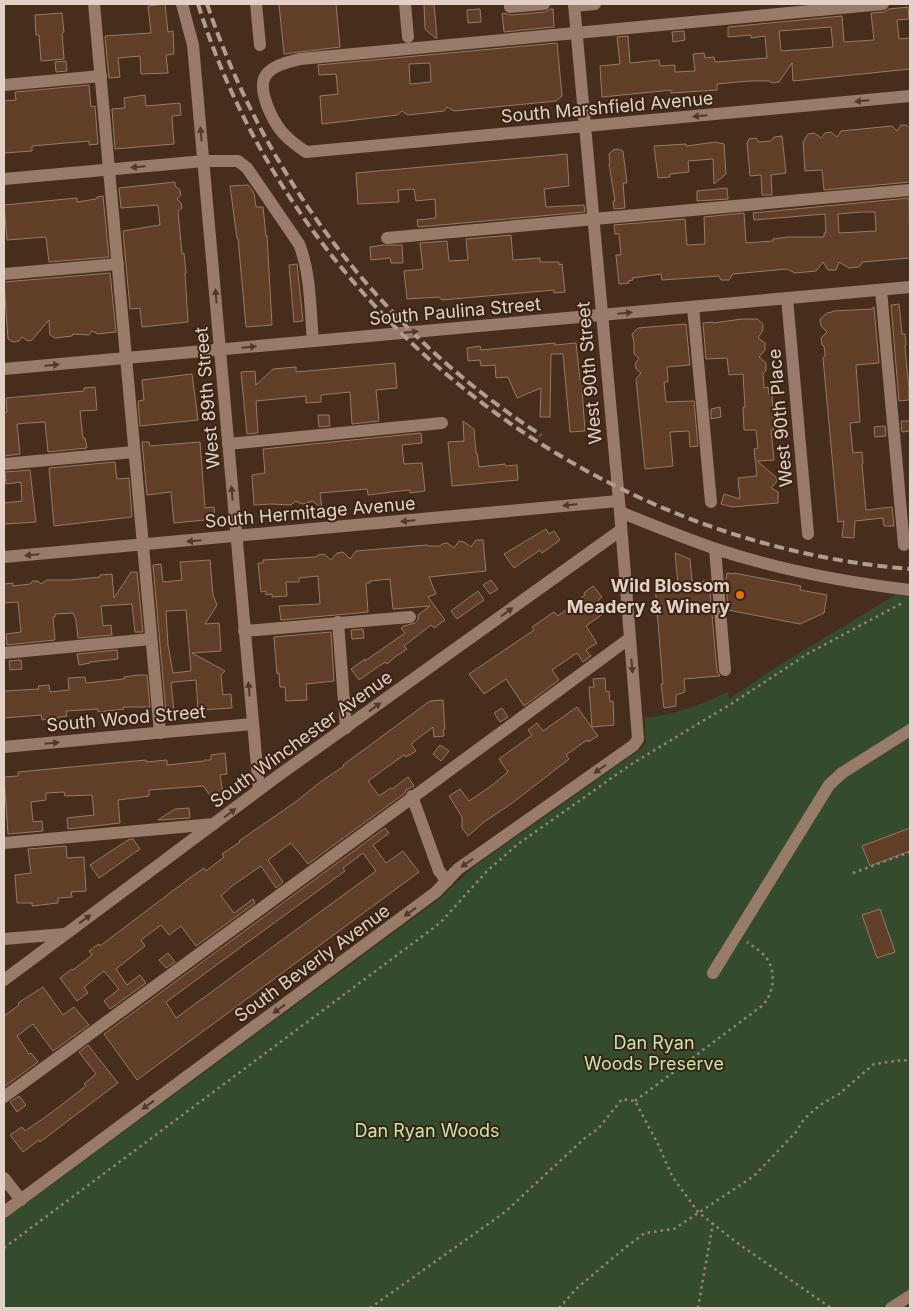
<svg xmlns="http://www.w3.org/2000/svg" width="914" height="1312" viewBox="0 0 914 1312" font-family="Inter,sans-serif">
<rect width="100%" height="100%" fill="#462d1c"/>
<path fill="#354b2d" d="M895,595L910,597V1291L881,1308H4V1220L438,900L472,868L642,748L646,742L645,718C675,715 701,704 728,692L729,699L775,668Z"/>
<g fill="#603e28" stroke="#977967" fill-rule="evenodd">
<path d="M165,4L168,32L173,31L174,54L166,55L168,73L141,74L140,56L118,58L120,77L109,78L105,36L151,33L148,6Z"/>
<path d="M279,4H336L340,47L284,54Z"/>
<path d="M424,4H434L437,38H435L425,29Z"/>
<path d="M908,7L909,19L897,20L899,39L910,38V69L793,81L792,63L779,82L772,83L769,81H749L717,84V90L671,93V90L602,97L600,66L620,64L617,37L628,36L630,63L659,60L660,66L675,65V72L695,71L693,54L704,53L705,58L714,57L715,62L767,58L765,36L751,38V35L728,37V27L842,16L844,42L874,40L871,13L884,12L889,9ZM831,27L833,47L781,51L779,31Z"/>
<path d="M480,9L481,22L468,23L467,10Z"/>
<path d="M550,9H553L554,27L504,32L502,13L511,15L545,12Z"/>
<path d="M62,13L64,32L62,33L64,59L41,61L39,35H36L35,15Z"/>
<path d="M684,31L685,40L673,42L672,32Z"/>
<path d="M557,43L562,96L556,101L454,111L447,107L444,111L408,115L402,111L397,115L322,124L320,96L338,94L336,74L319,75L318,65ZM430,63L431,82L410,84L409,64Z"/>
<path d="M66,61L67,71L56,72L55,62Z"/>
<path d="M89,85L91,107L95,106L98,144L89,145V141L54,144L32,146V151L4,153V101L16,100L15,92Z"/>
<path d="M145,95L146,106L180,103L181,115L172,116L174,144L115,149L112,109L125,108L124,98Z"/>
<path d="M901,125H906L910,128V182L824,190L822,170L805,171L803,142L808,134L814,133L821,138L825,133L831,132L837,137L841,131L892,126L897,131Z"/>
<path d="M782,136L786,173L771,175L772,195H762L761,175L750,176L747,143L749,139L756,138L759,142L771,141L774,137Z"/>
<path d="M715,142L724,144L726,174L714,184L713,159L688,161L689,172L670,174V177L658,178L654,146L686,144L687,146Z"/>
<path d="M618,149L623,151L627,183H623L625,208L614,209L613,201H615L609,164L610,163L609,154L613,150Z"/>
<path d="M567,154L569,186L544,189L546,207L584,205L585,212L418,227L417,220L436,218L435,199L416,201L414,189L398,190L399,202L358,204L356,173Z"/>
<path d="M175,182V186L180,190L181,195L177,199L181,203L182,208L178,211L182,254L184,253L186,273H185L188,322L142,327L140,308L130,309L123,231L160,225L158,205L121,208L119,188Z"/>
<path d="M248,185L254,193L256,207H263L266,236H267L272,325L246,327L238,238H237L230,186Z"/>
<path d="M727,188L728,199L697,201V191Z"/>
<path d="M103,196L109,257L49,262L46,237L7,240L4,205L77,198V202L96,199L97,197Z"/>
<path d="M909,198L910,258L863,262L859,267L849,268L839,262L836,270H828L823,262L816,271L795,273L787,269L733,274L729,280H721L719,276L662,280L661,274L632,278L633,280L628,281L629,283L619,284L616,255H621L619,234H615L614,225L685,219L687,245L705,244L704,217L744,213L746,243L773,241V239L788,237H824V233H826L825,214L754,220L753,213ZM861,212H875L876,231L839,233L838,214Z"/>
<path d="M511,235L513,260L540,258V262H559V265L562,264L565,292L554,293V290L442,300L439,297L407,299L404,271L423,269L420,243L447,241L449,261L468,260L466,239Z"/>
<path d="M383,245H402L403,263H391L390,258L371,260L370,247Z"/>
<path d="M297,264L303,321L294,322L289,265Z"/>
<path d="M110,273L116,332L98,334L92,331L89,335L73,334L72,336L55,338L50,335L49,320L32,340L28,341L22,337L19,341L13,342L8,339L4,282Z"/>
<path d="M899,304L902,334H905L906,345H905L906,359L909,388V400L899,401L891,305Z"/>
<path d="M873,307H874L879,363L856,365L860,422L850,423L853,453L862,452L863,464H862L866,510L892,507L894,526H884L883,518L855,521L854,538L842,537L844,521L838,522L823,358L825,355L824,346L822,345L821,338L827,332L821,326L820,319L827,313L832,312L833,311L873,309Z"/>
<path d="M742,319H757L763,324V330L758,338L765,343V350L759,357L766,363V370L763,374L764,388L768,387L769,395L772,394L774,430H771L774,460L757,461L776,477L777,481L771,488L778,492V503L732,507L721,504L724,494L740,499L738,478L757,476L754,449L758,448L756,430H744L743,407H745L743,374L729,375L727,358L706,359L703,323L713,322V323Z"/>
<path d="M686,324L690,365L667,367L668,382H664L666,402L694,401L698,446L690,447L689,431L670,432L673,466L645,469L636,379L641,373L636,369L635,364L639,358L634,354V342L632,334L638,328Z"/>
<path d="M555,343V345L576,343L580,380L587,379L588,389L582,390L585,431L570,432L563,354H551L550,417H540L541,388L517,398L508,377L496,378L495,365L481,366L480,360L468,361L467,348L480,346L481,350Z"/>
<path d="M395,363L397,388L376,390L379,421L352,424L350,392L321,395V402L306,403V396L256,401L258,433L247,434L241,372L255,371L256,385L273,369L296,367V372Z"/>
<path d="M192,374L198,420L140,426L138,401L144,400L142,380Z"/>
<path d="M95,387L97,410L80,411L83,438H85L87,448L48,452L45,422L28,423L17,424L20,454L4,456V413L7,412L6,398L84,391V388Z"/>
<path d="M720,407L721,417L711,419V409Z"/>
<path d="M318,415H329L330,426L319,427Z"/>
<path d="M463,421L474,429L476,453H477L479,467L505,464L506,466L517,465L518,480L452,486L448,442L464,441Z"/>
<path d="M901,421H910V431L902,432Z"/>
<path d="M885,426L886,436L875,437L874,427Z"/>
<path d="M421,433L422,443L402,445L404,464L422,463L425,491L410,493V490L399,491L368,495L367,489L320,493L322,509L313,501L303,504L295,501L291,505L271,504L254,505L252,475L265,473L263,449Z"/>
<path d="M142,442H149L150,446L200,442L205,508L214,507L215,519L174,523L171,492L147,495Z"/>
<path d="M115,462L117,479L129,478L132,517L54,526L49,468Z"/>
<path d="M30,470L36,522L4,524V503L22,501L21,482L6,484L5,472Z"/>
<path d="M546,529L549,534L554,531L560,540L542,553L540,550L514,568L504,554Z"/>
<path d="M476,540H483L486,571L429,577L436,594L428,597L445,620L434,628L431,625L404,646L407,649L395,657L387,664L385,662L359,680L351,669L365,659V661L405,633L401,628L404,626L415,623L418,620V615L430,606L393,609L390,579L370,581V583H366L368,612L281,620L279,606L320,604L318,576L299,578V582H286L287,596L272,597V594L266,595V591L261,592L258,563H263V560L316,557L318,555L324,554L331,560L337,553L343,552L350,559L356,551L427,545L428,546H440L442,544L447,543L454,548L459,541L464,542L471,547Z"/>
<path d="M675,553L690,559L692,582L709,581L717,671L720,676L684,679L685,692L676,695V706L664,708L661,684H663L655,585L678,584Z"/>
<path d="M210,560L213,595L217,605L205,624L219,623L221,651L192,653L225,671L221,675L223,695L231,694L232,708L198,710L196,680L174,682L171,683L174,712L166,713L153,565L161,564L163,582L182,580L180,562ZM186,610L191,671L173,673L168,645L166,611Z"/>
<path d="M131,572H137L143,632H135L132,604L101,606L103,626L111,625L112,635L78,638L76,620L73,613L55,614V617H53L55,640L7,645L6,634L21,632L18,602L4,603V584L13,583V586L30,584L33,581H38L41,584L47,580H70L100,577V575L112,574L114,598Z"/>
<path d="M727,573L734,574V573L801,586L800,590L827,595L824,613L800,624L728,610L726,578Z"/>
<path d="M491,580L498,589L490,594L483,585Z"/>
<path d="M593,586L602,597L598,600L607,611L586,626L597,643L586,650L591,656L583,662L577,653L552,670L559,680L524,706L506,679L484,694L469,674L534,630L532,627L554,612L558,616L585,595L584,593Z"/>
<path d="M478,591L484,600L457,619L451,611Z"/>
<path d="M363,629L364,638L352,639L351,630Z"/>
<path d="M331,632L334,681L306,684L307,700L286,701L285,687H280L279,673L277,674L274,637Z"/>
<path d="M117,650L118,659L90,662V663L79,665L77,654Z"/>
<path d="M21,660L22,669L10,670L9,661Z"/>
<path d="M138,675H147L150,707H123L124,709L98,712V709L66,711L67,716L42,720L41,715L4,718V691L39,689L38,686L49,685L50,692L69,690L68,678L85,677L86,683L124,679V677Z"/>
<path d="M605,678L606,692L609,691L610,702L613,701L614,725L592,727L589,687H594L593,679Z"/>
<path d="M443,700L445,729L443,730L444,736L434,737L433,727L411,744L416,751L406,757L404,755L368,781L379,796L391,788L392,789L408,777L414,786L406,790L405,793L308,864L291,843L268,860L283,882L276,888L261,866L232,886L221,896L234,913L253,899L255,903L196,946L181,926L169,935L161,925L141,940L145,946L116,969L127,985L140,975L146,983L110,1009L104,1001L119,989L104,971L84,987L88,993L77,1001L60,978L72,969L73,970L92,955L89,951L94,947L99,944L100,946L191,877L204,868L206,871L224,857L222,854L240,842L239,841L297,801L319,783L344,766L343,765L430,701Z"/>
<path d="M577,707L598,736L588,742L587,740L566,755L569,759L511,804L484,822L468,836L462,828V817L449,796L460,789L469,801L491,786L508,772L499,759L532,735L528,730L537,723L543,731Z"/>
<path d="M502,708L508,717L500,722L494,713Z"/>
<path d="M440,745L449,751L441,761L433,754Z"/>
<path d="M225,753L227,774L220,775L223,794L214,800L203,786L149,790V796L118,800L120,823L68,829L67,818L94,815L92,795L65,796L64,792L46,793V800L31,802L33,822L42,821L43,831L8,834L4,777L18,776V772L146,760V762L167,760V765L204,761V760H211V755Z"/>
<path d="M189,808L190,818L158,820L175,809Z"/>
<path d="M385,828L389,833L373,845L386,863L403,851L419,872L137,1080L104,1034ZM363,853L376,871L176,1018L166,1002L345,871L343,868Z"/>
<path d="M910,828V851L870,866L862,846Z"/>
<path d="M133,839L140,849L99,878L90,865L128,840Z"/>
<path d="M66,846L67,858L84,857L86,891L71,892L72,897L58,898V903L32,906V903H17L15,875L31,873L28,849Z"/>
<path d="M880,909L895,952L877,958L862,915Z"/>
<path d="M168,953L175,962L166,968L159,960Z"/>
<path d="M43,987L63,1015L74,1007L89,1025L53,1051L33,1024L17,1036L29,1054L31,1053L38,1062L4,1087V1016L19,1005L18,1003Z"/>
<path d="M88,1045L118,1083L40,1142L39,1140L23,1152L10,1135L22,1127L25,1131L47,1116L86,1086L84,1084L96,1074L79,1052Z"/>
<path d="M19,1096L26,1105L17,1112L10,1102Z"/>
</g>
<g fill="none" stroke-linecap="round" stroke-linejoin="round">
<g stroke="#988376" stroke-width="2.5" stroke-dasharray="2.5 4" stroke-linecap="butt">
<path d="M853,873L910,852"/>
<path d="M635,1101L763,1005C775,991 777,968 763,954C758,949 752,946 747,942"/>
<path d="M4,1248L428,932L441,922L487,871L518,844L630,765L731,704L809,653L904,602"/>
<path d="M370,1308L505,1212L586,1137L598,1129L622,1099L635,1101L658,1144L672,1176L698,1212L736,1242L831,1308"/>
<path d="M559,1308L577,1288L626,1247L645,1233L674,1229L754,1176L796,1132L804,1119L820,1105L839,1094L874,1064L903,1060L910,1061"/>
<path d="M698,1308L713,1223"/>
</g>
<g stroke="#997b69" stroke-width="12">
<path d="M94,4L160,733"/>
<path d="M182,4L193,45L259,790"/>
<path d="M256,4L260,45"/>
<path d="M405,4L408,37"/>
<path d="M510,4V7L544,4"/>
<path d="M883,4L300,59C289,62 273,65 266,75C256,89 273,121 282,132C289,140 297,146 306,152L910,96"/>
<path d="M574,6L595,4"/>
<path d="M4,85L101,76"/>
<path d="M4,179L204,161H238L247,168L299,244C311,274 310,309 313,341"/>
<path d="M387,238L910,190"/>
<path d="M4,274L118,264"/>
<path d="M881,290L904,545"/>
<path d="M787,298L808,534"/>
<path d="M693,307L711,502"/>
<path d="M4,369L910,287"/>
<path d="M228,444L442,423"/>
<path d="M4,464L134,452"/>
<path d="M620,512C652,525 684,538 716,549C779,570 844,582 910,590"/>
<path d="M715,549L725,670"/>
<path d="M4,557L618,501"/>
<path d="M338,622L346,728"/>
<path d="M244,631L410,617"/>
<path d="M4,653L151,639"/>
<path d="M4,747L252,724"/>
<path d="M412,796L439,871L447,881"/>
<path d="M4,843L214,824"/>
<path d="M4,939L64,934"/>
<path d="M713,973L829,785L842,773L910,730"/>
<path d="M4,980L275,778L621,530"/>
<path d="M4,1097L630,638"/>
<path d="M4,1178L21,1200"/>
<path d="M4,1212L436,892L458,869L634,745L638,739L620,512L574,4"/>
<path d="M891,1308L910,1296"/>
</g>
<g stroke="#b09d90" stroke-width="4" stroke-dasharray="10 5" stroke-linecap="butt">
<path d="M198,4C295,314 587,543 910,569"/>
<path d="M207,4C267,181 383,333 541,435"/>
</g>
</g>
<defs><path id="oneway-solid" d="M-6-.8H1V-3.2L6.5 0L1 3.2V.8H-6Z" transform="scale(1.25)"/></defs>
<g fill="#523928">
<use href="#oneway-solid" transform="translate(862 101) rotate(175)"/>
<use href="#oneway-solid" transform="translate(700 116) rotate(175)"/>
<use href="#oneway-solid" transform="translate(201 134) rotate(-95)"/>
<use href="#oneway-solid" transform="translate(138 167) rotate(175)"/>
<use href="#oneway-solid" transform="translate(216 296) rotate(-95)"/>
<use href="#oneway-solid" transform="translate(625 313) rotate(-5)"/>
<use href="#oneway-solid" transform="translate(411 332) rotate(-5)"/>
<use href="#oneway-solid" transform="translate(249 347) rotate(-5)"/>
<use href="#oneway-solid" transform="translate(52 365) rotate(-5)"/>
<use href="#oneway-solid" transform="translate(232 493) rotate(-95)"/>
<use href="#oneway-solid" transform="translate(570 505) rotate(175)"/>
<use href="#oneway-solid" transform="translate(408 521) rotate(175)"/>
<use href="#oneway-solid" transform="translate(194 541) rotate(175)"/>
<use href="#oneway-solid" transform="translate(32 555) rotate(175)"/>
<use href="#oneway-solid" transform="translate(507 612) rotate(-36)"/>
<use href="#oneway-solid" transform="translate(632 666) rotate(85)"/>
<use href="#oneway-solid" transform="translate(249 689) rotate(-95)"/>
<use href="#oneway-solid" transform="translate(375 707) rotate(-36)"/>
<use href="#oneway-solid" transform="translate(52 743) rotate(-5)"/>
<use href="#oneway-solid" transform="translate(600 769) rotate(145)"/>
<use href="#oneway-solid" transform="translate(230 813) rotate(-37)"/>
<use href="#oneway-solid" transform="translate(467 863) rotate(145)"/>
<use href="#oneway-solid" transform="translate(410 912) rotate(144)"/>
<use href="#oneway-solid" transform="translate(85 919) rotate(-36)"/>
<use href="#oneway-solid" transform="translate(279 1009) rotate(144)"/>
<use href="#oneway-solid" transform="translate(148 1105) rotate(144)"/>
</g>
<circle fill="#e8710a" stroke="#3b2313" stroke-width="2" cx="740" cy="595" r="5"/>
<g text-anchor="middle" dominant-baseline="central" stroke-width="4" stroke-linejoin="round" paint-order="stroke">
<g font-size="18" fill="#e2d1c7" stroke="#3b2313">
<text transform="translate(607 107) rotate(-5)">South Marshfield Avenue</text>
<text transform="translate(455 311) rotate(-5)">South Paulina Street</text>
<text transform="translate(589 373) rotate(-95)">West 90th Street</text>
<text transform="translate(207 398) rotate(-95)">West 89th Street</text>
<text transform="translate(780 418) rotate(-95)">West 90th Place</text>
<text transform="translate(310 512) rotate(-5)">South Hermitage Avenue</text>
<text transform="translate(126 718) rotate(-5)">South Wood Street</text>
<text transform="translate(301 739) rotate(-36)">South Winchester Avenue</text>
<text transform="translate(312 963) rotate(-36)">South Beverly Avenue</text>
</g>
<g font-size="18" font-weight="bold" fill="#e2d1c7" stroke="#3b2313" text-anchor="end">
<text x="730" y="585">Wild Blossom<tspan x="730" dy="21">Meadery &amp; Winery</tspan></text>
</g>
<g font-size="18" fill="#bee9af" stroke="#3b2313">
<text x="654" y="1042">Dan Ryan<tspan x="654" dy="21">Woods Preserve</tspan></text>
<text x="427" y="1130">Dan Ryan Woods</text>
</g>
</g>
<rect width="914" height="1312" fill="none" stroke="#e2d1c7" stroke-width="10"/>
</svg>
